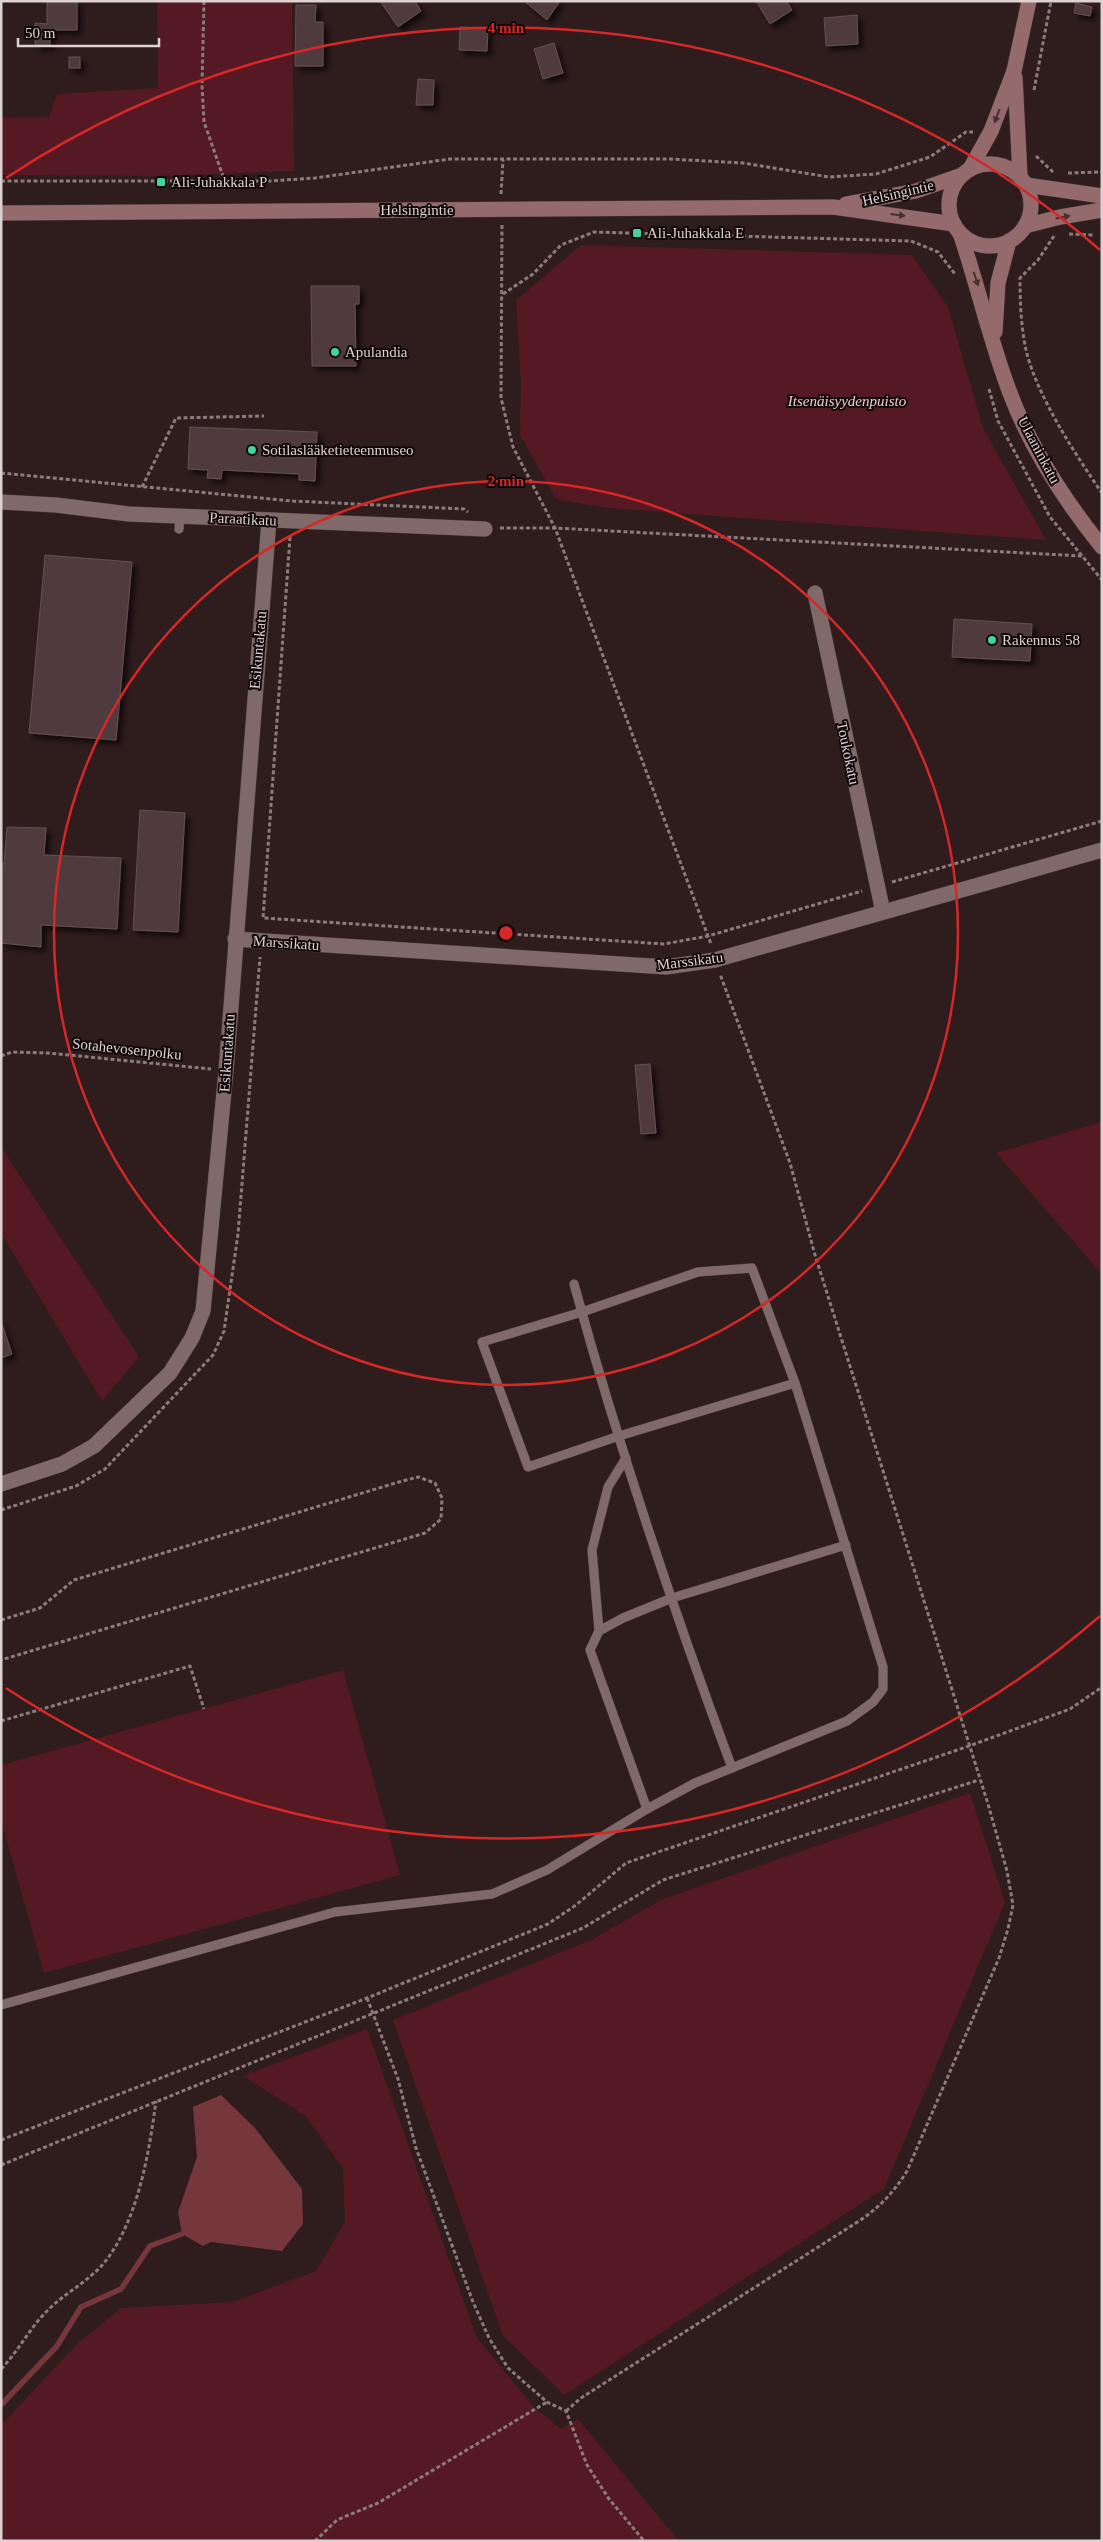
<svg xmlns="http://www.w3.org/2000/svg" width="1103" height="2542" viewBox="0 0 1103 2542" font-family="Georgia,serif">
<defs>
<filter id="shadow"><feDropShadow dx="4.5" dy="4.5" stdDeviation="2.5" flood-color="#0009"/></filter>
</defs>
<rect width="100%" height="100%" fill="#2f1c1d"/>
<g fill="#541922">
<path d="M157,1H292L294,171L159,176L1,175V118L49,117L57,94L158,88Z"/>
<path d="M581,245L912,255L948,307L983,428L1046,540L608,508L556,499L520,435L521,381L516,300Z"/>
<path d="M1102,1122V1274L996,1153Z"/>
<path d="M1,1147L139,1357L102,1401L4,1238H1Z"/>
<path d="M343,1670L400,1875L44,1973L1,1820V1765Z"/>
<path d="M970,1793L1005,1902L884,2189L564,2395L503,2336L393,2020L591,1940L663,1899Z"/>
<path d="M367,2029L477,2338L534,2407L561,2429L578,2419L679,2541H1V2425L78,2343L121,2308L232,2302L316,2271L345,2222L343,2169L306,2116L243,2076Z"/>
</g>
<path fill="#75363c" d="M221,2095L255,2128L302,2189L303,2224L282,2251L211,2242L203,2246L182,2234L178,2212L197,2157L193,2107Z"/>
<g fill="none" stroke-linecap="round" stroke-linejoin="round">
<path stroke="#75363c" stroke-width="5.5" d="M1,2405L57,2346L81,2307L121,2289L150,2246L182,2234"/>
</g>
<g fill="#503b3c" stroke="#654f50" filter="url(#shadow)">
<path d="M47,1H77V30H50V46H35V23L47,24Z"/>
<path d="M380,1H415L421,11L398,27Z"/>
<path d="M524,1H560L547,20Z"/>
<path d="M756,1H786L792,10L770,24Z"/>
<path d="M1076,3L1092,7L1090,16L1074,13Z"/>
<path d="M296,5H316L315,22H323V66H295Z"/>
<path d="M857,15L858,44L826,46L824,18Z"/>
<path d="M460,27L488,28L487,51L459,50Z"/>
<path d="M554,43L563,73L543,79L534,49Z"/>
<rect x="69" y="57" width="11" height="11"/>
<path d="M418,79L434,80L433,105H416Z"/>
<path d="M311,286H359V304H355L356,366H312Z"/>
<path d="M190,427L317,432L315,481L299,480V474L222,470L221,479L207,478L208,470L188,469Z"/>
<path d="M45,555L132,562L116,740L29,733Z"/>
<path d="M954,619L1032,624L1030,661L952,657Z"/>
<path d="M140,810L185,813L178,932L133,930Z"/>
<path d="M7,827L46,828L44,855L121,858L117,929L41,925V947L1,943V864H4Z"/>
<path d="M650,1064L656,1133L641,1134L635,1065Z"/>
<path d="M1,1321L12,1354L1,1358Z"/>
</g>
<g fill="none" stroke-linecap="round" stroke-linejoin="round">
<g stroke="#463737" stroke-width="10">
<g id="lane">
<path d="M179,529L180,516"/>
<path d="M574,1284C619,1448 673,1609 732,1768"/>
<path d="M599,1631L592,1550L608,1487L626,1458"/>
<path d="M647,1809L590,1650L599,1631L623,1618L672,1598L846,1545"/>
<path d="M1,2005L335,1912L492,1894L547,1870L647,1809L695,1783L847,1721L873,1702L883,1689V1667L795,1383L619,1436L528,1467L482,1342L582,1312L698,1272L752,1268L795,1383"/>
</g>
</g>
<g stroke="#463737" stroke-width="16">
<g id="street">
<path d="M1,502L56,505L129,514L485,529"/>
<path d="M815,593L883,912"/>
<path d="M235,939L666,967L715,960L1102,850"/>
<path d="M1,1484L62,1464L94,1446L170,1373L192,1338L203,1311L226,1071L269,520"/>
</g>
</g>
<g stroke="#463737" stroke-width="16">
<g id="secondary">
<path d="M1015,77L1020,176"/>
<circle cx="990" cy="205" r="41"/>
<path d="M970,169L991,131L1014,71L1029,1"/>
<path d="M1026,185L1102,196"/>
<path d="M846,204L916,191L962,175"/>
<path d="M1,213L833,207L954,224"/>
<path d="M1025,226L1060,217L1102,210"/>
<path d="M960,233C978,286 990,341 1010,393C1031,449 1065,501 1102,547"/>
<path d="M995,332L998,283L1009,241"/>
</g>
</g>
<g stroke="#8b7b7c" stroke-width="3" stroke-dasharray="4 2.5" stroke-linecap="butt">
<path d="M204,1L202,85L204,122L225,182"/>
<path d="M1034,90L1051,1"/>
<path d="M1036,156L1053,172"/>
<path d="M1068,173L1102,172"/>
<path d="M1,181H270L315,178L450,159H670L743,163L829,177L876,174L930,157L966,132H973"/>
<path d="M501,194L503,160"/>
<path d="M502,225L501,398L513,447L555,528L711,944"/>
<path d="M1069,234L1095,235"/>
<path d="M1054,236L1038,260L1020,278C1020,302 1021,327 1026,350C1037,396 1075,454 1102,493"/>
<path d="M503,294L533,274L561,245L594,232L911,241L938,252L955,274"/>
<path d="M989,389L998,421L1050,517L1102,580"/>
<path d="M1,473L292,501L464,509L468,512"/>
<path d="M142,487L176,418L264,416"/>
<path d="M500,528H555L1082,556"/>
<path d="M290,537L263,918L664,944L708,936L862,891"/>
<path d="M892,882L1102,821"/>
<path d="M1,1056L12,1052L48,1053L211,1069"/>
<path d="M1,1510L76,1486L105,1469L213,1355L224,1331L238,1234L260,957"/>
<path d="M1,1620L40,1608L74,1580L399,1482L418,1477L435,1483L442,1498L441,1519L425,1533L1,1660"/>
<path d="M1,1721L190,1666L204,1709"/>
<path d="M367,1998L398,2079L416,2148L473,2302L489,2338L508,2368L547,2402L566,2411L587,2465L609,2499L644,2541"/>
<path d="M1,2140L367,1998L548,1924L576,1905L626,1863L969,1746L1070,1709L1102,1687"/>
<path d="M1,2165L583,1928L663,1880L979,1780"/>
<path d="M1,2369C18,2352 29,2329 46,2312C63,2294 88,2282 104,2263C138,2221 149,2153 156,2101"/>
<path d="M566,2411L581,2398L859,2221C880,2207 894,2192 907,2171L999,1958L1008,1929L1013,1905L1007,1871L988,1804L815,1255L790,1163L720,974"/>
<path d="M315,2541L337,2520L378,2503L547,2402"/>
</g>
<use href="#lane" stroke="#806969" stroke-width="9"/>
<use href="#street" stroke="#806969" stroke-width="15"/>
<use href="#secondary" stroke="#956a6c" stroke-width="15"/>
</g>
<defs><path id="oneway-solid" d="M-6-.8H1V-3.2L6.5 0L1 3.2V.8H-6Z" transform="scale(1.25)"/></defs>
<g fill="#463031">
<use href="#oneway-solid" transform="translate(997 116) rotate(111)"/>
<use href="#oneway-solid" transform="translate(898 215) rotate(7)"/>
<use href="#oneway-solid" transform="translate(1063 217) rotate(-11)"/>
<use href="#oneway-solid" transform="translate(976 279) rotate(72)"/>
</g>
<g fill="none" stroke="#d62828" stroke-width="2.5">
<circle cx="506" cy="933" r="452"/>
<path d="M1100 1616A905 905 0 0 1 6 1688M6 178A905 905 0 0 1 1100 250"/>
</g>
<g fill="#41d4a1" stroke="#110909" stroke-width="2">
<rect x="156" y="177" width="10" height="10" rx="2.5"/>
<rect x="632" y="228" width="10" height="10" rx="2.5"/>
<circle cx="335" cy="352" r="5"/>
<circle cx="252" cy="450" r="5"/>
<circle cx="992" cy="640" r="5"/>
</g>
<g text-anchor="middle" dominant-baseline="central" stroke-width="4" stroke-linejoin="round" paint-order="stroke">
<g font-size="15" fill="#ded1d1" stroke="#110909" text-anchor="start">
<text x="171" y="182">Ali-Juhakkala P</text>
<text x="647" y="233">Ali-Juhakkala E</text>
<text x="345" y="352">Apulandia</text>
<text x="262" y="450">Sotilaslääketieteenmuseo</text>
<text x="1002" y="640">Rakennus 58</text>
</g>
<g font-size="15" fill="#ded1d1" stroke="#110909">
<text transform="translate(898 193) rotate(-13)">Helsingintie</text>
<text x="417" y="210">Helsingintie</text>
<text transform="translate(1039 450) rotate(62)">Ulaaninkatu</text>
<text transform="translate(243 519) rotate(3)">Paraatikatu</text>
<text transform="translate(258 650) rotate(-85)">Esikuntakatu</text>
<text transform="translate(848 753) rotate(78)">Toukokatu</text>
<text transform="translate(286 943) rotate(4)">Marssikatu</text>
<text transform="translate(690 961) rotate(-7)">Marssikatu</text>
<text transform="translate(127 1049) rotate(6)">Sotahevosenpolku</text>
<text transform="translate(227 1053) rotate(-86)">Esikuntakatu</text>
</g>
<g font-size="15" font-style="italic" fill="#f5cbcd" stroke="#110909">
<text x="847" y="401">Itsenäisyydenpuisto</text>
</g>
</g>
<circle cx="506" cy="933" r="8" fill="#d62828" stroke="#110909" stroke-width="2.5"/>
<g font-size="15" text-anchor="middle" font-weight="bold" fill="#d62828" stroke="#110909" stroke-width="4" stroke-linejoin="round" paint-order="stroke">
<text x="506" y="33">4 min</text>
<text x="506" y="486">2 min</text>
</g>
<rect width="1103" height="2542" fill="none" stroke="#ded1d1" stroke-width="5"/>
<path d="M18 38v8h141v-8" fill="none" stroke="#ded1d1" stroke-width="2.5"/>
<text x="25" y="38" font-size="15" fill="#ded1d1" stroke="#110909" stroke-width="4" paint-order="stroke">50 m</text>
</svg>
